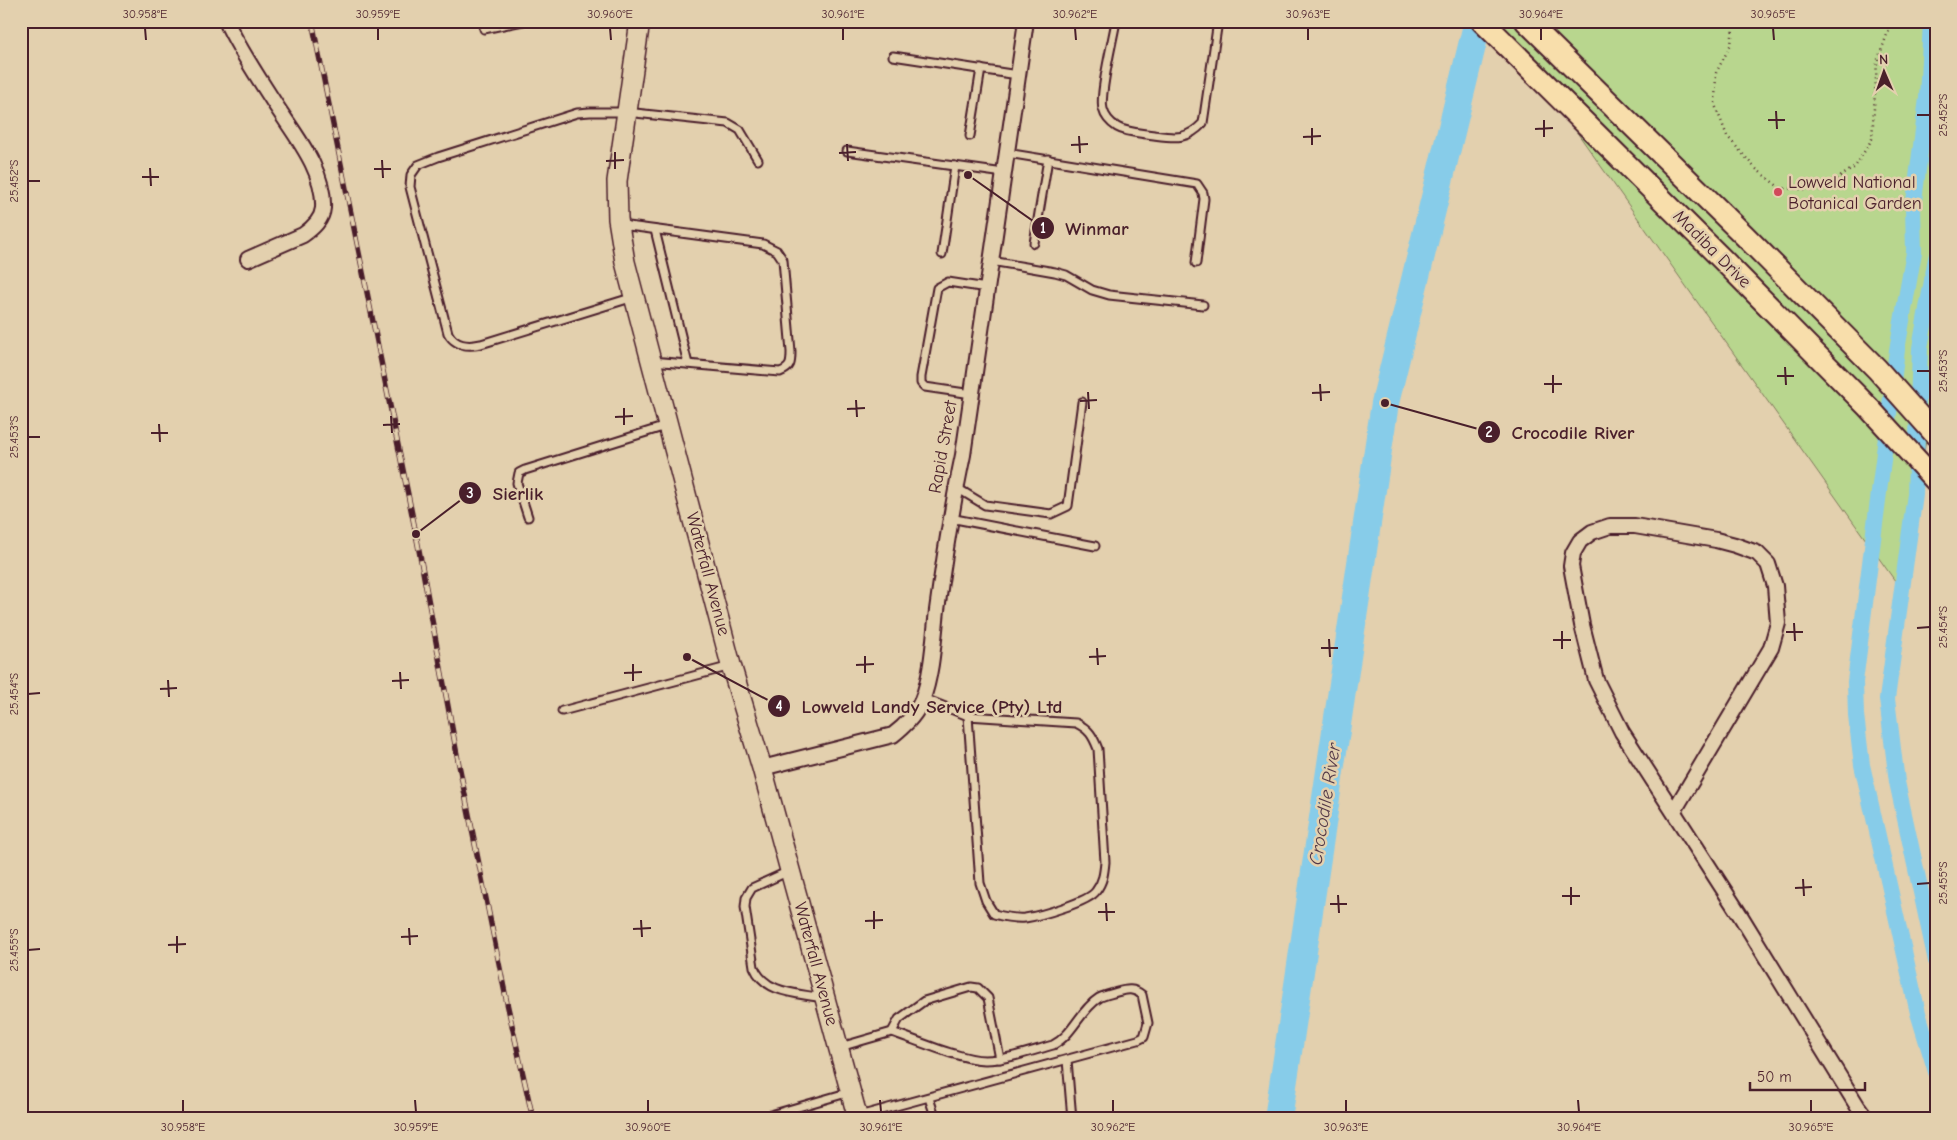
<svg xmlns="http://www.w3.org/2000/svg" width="1957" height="1140" viewBox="0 0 1957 1140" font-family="'Comic Neue',sans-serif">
<rect width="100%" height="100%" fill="#e3d0ae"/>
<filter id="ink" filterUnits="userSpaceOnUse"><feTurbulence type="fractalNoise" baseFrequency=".02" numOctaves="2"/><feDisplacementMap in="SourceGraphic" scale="10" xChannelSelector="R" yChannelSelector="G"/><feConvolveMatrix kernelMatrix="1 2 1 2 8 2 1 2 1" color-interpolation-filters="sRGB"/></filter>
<g filter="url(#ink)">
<path fill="#b8d68e" stroke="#817a5c" d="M1498,21H1936V364L1905,595Z"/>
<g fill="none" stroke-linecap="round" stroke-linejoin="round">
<g stroke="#87cce9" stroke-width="16">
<path d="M1931,21L1927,98L1913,209L1914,252L1897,350L1855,682L1856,715L1862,765L1918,1013L1936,1072"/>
<path d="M1936,258L1920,348L1915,494L1887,699L1897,782L1936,961"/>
</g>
<path stroke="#87cce9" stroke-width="28" d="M1278,1119L1385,403L1478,21"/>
<g stroke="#4a1f2b" stroke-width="11">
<g id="lane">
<path d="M1116,21C1113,39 1099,95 1103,109C1105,117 1109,122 1117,127C1127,133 1142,133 1154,135C1176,138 1187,140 1203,123L1218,21"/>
<path d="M484,29L523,21"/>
<path d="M893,56L1018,75"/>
<path d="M970,136L981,69"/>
<path d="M847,151L1004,173"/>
<path d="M1007,153L1197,184L1203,193L1204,199L1196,263"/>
<path d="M621,225L763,244L777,251L783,260L791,352C791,363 791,368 780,372L652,361"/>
<path d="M655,230L688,364"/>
<path d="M1034,243L1048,159"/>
<path d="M942,254L955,166"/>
<path d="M991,261L1055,272L1066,275L1092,290L1109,295L1203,305"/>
<path d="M634,297L481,344C467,347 455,346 448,333L410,187L411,175L418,165L438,157L577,113L590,112H626L728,123L740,130L758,160"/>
<path d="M972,394L925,387L921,383V377L937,288L948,282L987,288"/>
<path d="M957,488L985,505L1051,514L1068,506L1082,402"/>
<path d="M528,517L517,483L519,473L525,470L666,426"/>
<path d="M950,518L1095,546"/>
<path d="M923,698L968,716L1076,723C1089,729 1093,736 1098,749L1105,862C1104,873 1103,882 1096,891C1089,902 1039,916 1025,918C1014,919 1005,917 994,914L986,901L980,883L968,716"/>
<path d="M562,711L731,666"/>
<path d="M789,871L752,888L746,898L745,907L754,967C765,994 798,993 822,998"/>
<path d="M840,1047L892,1032L899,1019L924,1001L971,987L978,988L988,998L1000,1059"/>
<path d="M1067,1060L1072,1119"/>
<path d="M929,1098L936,1119"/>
<path d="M859,1116L1138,1040L1144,1037L1148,1023L1142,995C1134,988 1127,989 1117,992C1111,994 1104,995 1099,998C1080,1010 1073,1035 1053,1045C1031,1051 1007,1060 985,1060C962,1060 915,1040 892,1032"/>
<path d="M757,1119L850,1092"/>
</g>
</g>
<g stroke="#4a1f2b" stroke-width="18">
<g id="street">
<path d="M226,21C240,51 258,77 275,104C294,134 325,170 323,208C322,220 313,228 303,235L248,259"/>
<path d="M762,768L893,735C906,725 916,715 922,700C932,676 934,637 937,610C944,558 952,507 963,455L1026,21"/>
<path d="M1674,811L1771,648L1778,623L1775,586L1768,564L1757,553L1735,545L1716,540L1635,526H1610L1592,532L1580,541L1573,553L1571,566L1582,625L1596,680L1622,732L1740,915L1858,1107L1867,1119"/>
</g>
</g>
<g stroke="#4a1f2b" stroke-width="22">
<path id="secondary" d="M640,21L617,181L618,219L625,262L731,665L762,768L858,1119"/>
</g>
<g stroke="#4a1f2b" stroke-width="25">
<g id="primary">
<path d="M1482,21L1723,260L1868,407L1936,481"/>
<path d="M1526,21L1744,235L1877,369L1936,435"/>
</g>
</g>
<path stroke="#4a1f2b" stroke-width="2.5" stroke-dasharray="1 4" stroke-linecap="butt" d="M1734,21L1731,44L1716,73L1715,105L1727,136L1755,168L1780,188L1820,190L1855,167L1872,139L1877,62L1892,21"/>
<use href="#lane" stroke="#e3d0ae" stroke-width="7"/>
<use href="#street" stroke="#e3d0ae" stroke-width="14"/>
<use href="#secondary" stroke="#e3d0ae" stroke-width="19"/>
<use href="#primary" stroke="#f8deab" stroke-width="21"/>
<g stroke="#4a1f2b" stroke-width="5.5">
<path id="rail" d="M312,21L416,534L458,760L507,1003L533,1119"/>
</g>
<use href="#rail" stroke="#e3d0ae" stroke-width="4" stroke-dasharray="11" stroke-linecap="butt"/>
</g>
</g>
<path fill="none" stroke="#4a1f2b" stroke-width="2" d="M145,28L146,40M378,28V40M610,28L611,40M843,28V40M1075,28L1076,40M1308,28V40M1541,28V40M1773,28L1774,40M1776,111L1777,129M1917,115H1930M1544,120V137M1768,120H1785M1312,128V145M1535,129L1553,128M1079,136L1080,153M1303,137L1321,136M847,144L848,161M1071,145L1088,144M615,152V169M839,153L856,152M382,160L383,178M606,161L624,160M150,168L151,186M374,169H391M142,177H159M28,181H40M1785,367L1786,385M1917,371H1930M1553,375V393M1777,376H1794M1320,384L1321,401M1544,384H1562M1088,392L1089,409M1312,393L1330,392M856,400L857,417M1080,401L1097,400M624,408V425M847,409L865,408M391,416L392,433M615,417L633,416M159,424L160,442M383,425L400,424M151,433H168M28,437H40M1794,623L1795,641M1917,628L1930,627M1562,631V649M1786,632H1803M1329,639L1330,657M1553,640H1571M1097,648L1098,665M1321,648H1338M865,656V673M1089,657L1106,656M633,664V681M856,665L874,664M400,672L401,689M624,673L642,672M168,680L169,697M392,681L409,680M160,689L177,688M28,694L40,693M1803,879L1804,896M1917,884L1930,883M1571,887V905M1795,888L1812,887M1338,895L1339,913M1562,896H1580M1106,903L1107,921M1330,904H1347M874,911V929M1098,912H1115M641,920L642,937M865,921L883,920M409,928L410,945M633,929L651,928M177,936V953M401,937L418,936M168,945L186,944M28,950L40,949M183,1100V1112M415,1100L416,1112M648,1100V1112M880,1100L881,1112M1113,1100V1112M1346,1100V1112M1578,1100L1579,1112M1811,1100V1112"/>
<circle fill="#d1495b" stroke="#e3d0ae" stroke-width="2" cx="1778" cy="192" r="5"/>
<g text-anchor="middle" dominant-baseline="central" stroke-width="5" stroke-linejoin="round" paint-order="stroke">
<g font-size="18" fill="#4a1f2b" stroke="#e3d0ae" text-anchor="start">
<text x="1788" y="182">Lowveld National<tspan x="1788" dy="21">Botanical Garden</tspan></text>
</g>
<g font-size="18" fill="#4a1f2b" stroke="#e3d0ae">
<text transform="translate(1712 249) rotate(45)">Madiba Drive</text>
<text transform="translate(943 447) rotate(-80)">Rapid Street</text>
<text transform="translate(708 574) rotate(75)">Waterfall Avenue</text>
<text transform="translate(816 964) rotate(75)">Waterfall Avenue</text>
</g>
<g font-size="19" font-style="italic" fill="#533948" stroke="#e3d0ae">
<text transform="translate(1325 804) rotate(-81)">Crocodile River</text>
</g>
</g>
<path fill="none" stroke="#4a1f2b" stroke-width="2" d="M968 175L1043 228M1385 403L1489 432M416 534L470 493M687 657L779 706"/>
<g fill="#4a1f2b" stroke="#e3d0ae" stroke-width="2">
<circle cx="968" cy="175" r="5"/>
<circle cx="1385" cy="403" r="5"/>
<circle cx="416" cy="534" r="5"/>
<circle cx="687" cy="657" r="5"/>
<circle cx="1043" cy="228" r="12"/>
<circle cx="1489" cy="432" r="12"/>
<circle cx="470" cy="493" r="12"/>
<circle cx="779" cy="706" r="12"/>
</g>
<g font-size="15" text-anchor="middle" font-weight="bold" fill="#fff">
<text x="1043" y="233">1</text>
<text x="1489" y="437">2</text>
<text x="470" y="498">3</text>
<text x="779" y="711">4</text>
</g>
<g font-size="19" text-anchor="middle" font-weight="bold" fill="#4a1f2b" stroke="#e3d0ae" stroke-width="5" stroke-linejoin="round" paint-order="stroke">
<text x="1097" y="235">Winmar</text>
<text x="1573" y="439">Crocodile River</text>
<text x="518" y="500">Sierlik</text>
<text x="932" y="713">Lowveld Landy Service (Pty) Ltd</text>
</g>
<rect width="1957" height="1140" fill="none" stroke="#e3d0ae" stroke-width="55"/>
<g transform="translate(1884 72) rotate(358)" stroke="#e3d0ae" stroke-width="4" paint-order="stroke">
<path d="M0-4L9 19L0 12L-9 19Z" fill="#4a1f2b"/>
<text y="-8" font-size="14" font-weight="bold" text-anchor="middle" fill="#4a1f2b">N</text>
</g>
<path d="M1750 1082v8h115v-8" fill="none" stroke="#4a1f2b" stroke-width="2.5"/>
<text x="1757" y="1082" font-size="15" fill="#4a1f2b" stroke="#e3d0ae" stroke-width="4" paint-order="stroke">50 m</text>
<rect x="28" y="28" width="1902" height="1084" fill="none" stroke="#4a1f2b" stroke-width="2"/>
<g font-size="12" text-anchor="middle" fill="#4a1f2b">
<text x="145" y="18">30.958°E</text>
<text x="378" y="18">30.959°E</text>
<text x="610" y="18">30.960°E</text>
<text x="843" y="18">30.961°E</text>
<text x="1075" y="18">30.962°E</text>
<text x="1308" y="18">30.963°E</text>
<text x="1541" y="18">30.964°E</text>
<text x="1773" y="18">30.965°E</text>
<text transform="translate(1943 115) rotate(-90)" y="4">25.452°S</text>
<text transform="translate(14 181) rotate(-90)" y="4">25.452°S</text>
<text transform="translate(1943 371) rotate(-90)" y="4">25.453°S</text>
<text transform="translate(14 437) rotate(-90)" y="4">25.453°S</text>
<text transform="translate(1943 627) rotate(-90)" y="4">25.454°S</text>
<text transform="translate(14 694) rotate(-90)" y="4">25.454°S</text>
<text transform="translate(1943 883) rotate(-90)" y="4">25.455°S</text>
<text transform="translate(14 950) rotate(-90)" y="4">25.455°S</text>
<text x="183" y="1131">30.958°E</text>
<text x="416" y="1131">30.959°E</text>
<text x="648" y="1131">30.960°E</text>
<text x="881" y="1131">30.961°E</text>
<text x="1113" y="1131">30.962°E</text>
<text x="1346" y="1131">30.963°E</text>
<text x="1579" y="1131">30.964°E</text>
<text x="1811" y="1131">30.965°E</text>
</g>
</svg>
